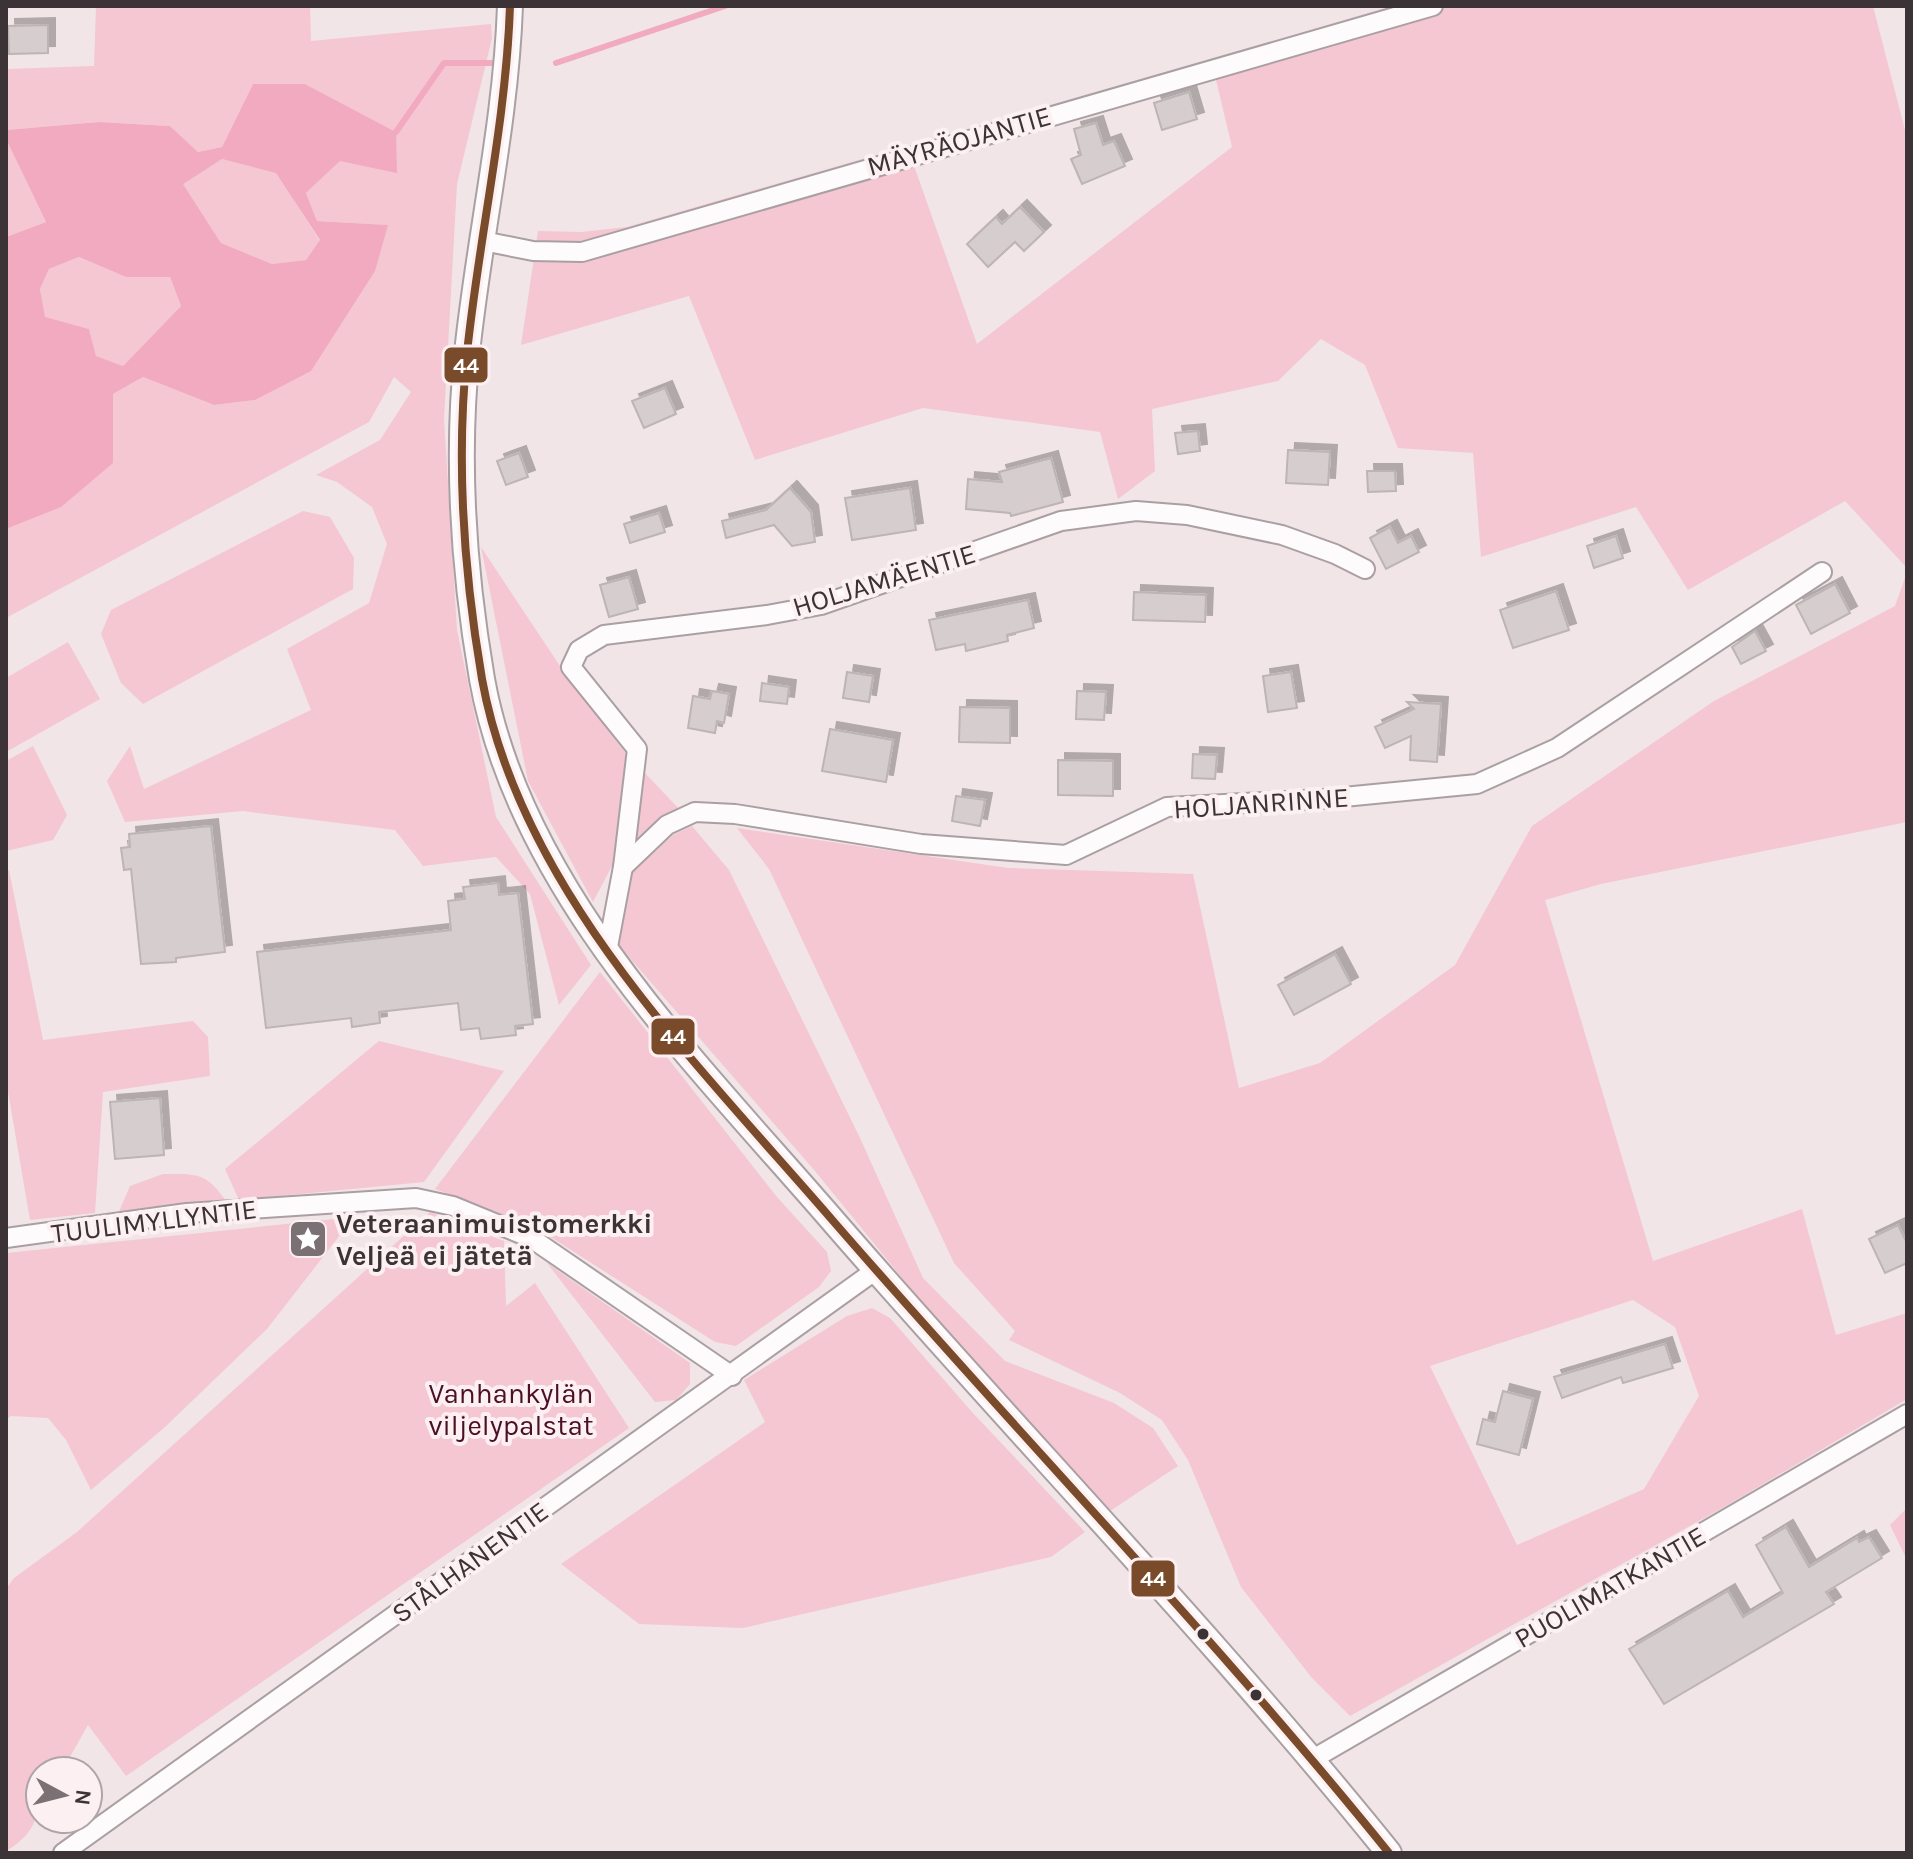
<svg xmlns="http://www.w3.org/2000/svg" width="1913" height="1859" viewBox="0 0 1913 1859" font-family="Karla,sans-serif">
<defs>
<filter id="shadow"><feDropShadow dx="7" dy="-7" stdDeviation="0" flood-color="#0004"/></filter>
</defs>
<rect width="100%" height="100%" fill="#f1e5e8"/>
<g fill="#f4c7d3" fill-rule="evenodd">
<path d="M96,6H310L311,41L491,24L492,38L457,184L444,419L457,630L496,817L591,965L559,1005L530,894L496,857L423,866L395,830L243,811L125,822L107,781L130,746L144,789L311,710L287,649L369,603L387,544L372,507L337,482L316,475L380,440L411,392L394,377L369,422L6,618V529L57,508L113,394L143,377L214,405L255,400L387,225L317,221L306,193L340,161L396,132L305,84H253L222,147L198,152L170,126L99,122L6,130V69L94,66Z"/>
<path d="M1392,6H1873L1907,138V568L1845,501L1688,590L1636,507L1481,557L1473,453L1398,448L1365,365L1321,339L1278,381L1152,409L1155,471L1118,499L1100,432L923,408L755,460L689,296L521,345L538,231L581,232L627,227L907,146L977,344L1232,147L1211,59Z"/>
<path d="M6,139L46,222L6,237Z"/>
<path d="M222,159L276,172L320,241L306,260L272,264L221,243L182,183Z"/>
<path d="M79,257L126,277H170L181,306L123,366L96,356L89,329L45,318L40,289L49,269Z"/>
<path d="M303,511L330,517L354,558L353,589L143,704L121,683L101,634L111,610Z"/>
<path d="M481,547L564,672L627,755L613,864L593,902L528,781Z"/>
<path d="M1907,572V822L1601,884L1545,900L1653,1261L1802,1209L1836,1335L1907,1313V1399L1731,1503L1350,1716L1312,1678L1241,1587L1188,1460L1162,1420L1120,1393L1009,1340L1015,1331L954,1263L769,869L737,828L1008,868L1193,874L1239,1088L1320,1063L1455,965L1532,826L1714,701L1895,606ZM1633,1300L1675,1327L1699,1396L1644,1489L1517,1545L1430,1366Z"/>
<path d="M68,642L100,699L6,752V678Z"/>
<path d="M33,746L67,815L53,840L6,851V761Z"/>
<path d="M644,772L680,810L660,819L633,847Z"/>
<path d="M692,826L729,870L860,1138L923,1278L1005,1361L1114,1403L1153,1428L1178,1466L1107,1513L1007,1407L815,1171L615,941L630,875L673,835Z"/>
<path d="M9,870L43,1040L193,1021L208,1037L210,1076L103,1092L95,1213L30,1220L6,1080V871Z"/>
<path d="M600,972L777,1197L827,1252L831,1271L819,1287L736,1346L715,1342L535,1227L435,1189Z"/>
<path d="M379,1041L504,1071L424,1182L239,1200L225,1169Z"/>
<path d="M163,1174C197,1174 206,1172 226,1201L118,1214L130,1186Z"/>
<path d="M430,1212L504,1241L506,1306L535,1283L629,1428L126,1776L88,1725L62,1771H40C40,1807 41,1831 6,1851V1589L14,1578L77,1532Z"/>
<path d="M354,1217L267,1329L165,1427L91,1490L66,1440L48,1418L11,1416L6,1419V1253Z"/>
<path d="M547,1263L690,1363V1384L676,1400L655,1402Z"/>
<path d="M872,1308L890,1318L972,1412L1085,1532L1051,1557L743,1628L639,1624L561,1564L765,1422L744,1380L847,1316Z"/>
<path d="M1907,1508V1560L1890,1525Z"/>
</g>
<path fill="#f1aabf" fill-rule="evenodd" d="M253,84H305L396,132L397,173L340,161L306,193L317,221L388,225L375,271L311,371L255,400L214,405L143,377L113,394V463L61,507L6,529V237L46,222L6,139V130L99,122L170,126L198,152L222,147ZM222,159L276,173L320,240L306,260L272,264L221,243L183,184ZM79,257L126,277H170L181,306L123,366L96,356L89,329L45,317L40,289L49,269Z"/>
<g fill="none" stroke-linecap="round" stroke-linejoin="round">
<g stroke="#f1aabf" stroke-width="6">
<path d="M556,63L725,6"/>
<path d="M396,132L444,63H493"/>
</g>
</g>
<g fill="#d6cdcf" stroke="#bdb4b5" stroke-width="2" filter="url(#shadow)">
<path d="M48,25V53L9,54L8,26Z"/>
<path d="M1189,92L1197,119L1162,130L1154,103Z"/>
<path d="M1096,123L1103,145L1114,141L1125,166L1082,184L1071,159L1081,155L1074,129Z"/>
<path d="M1020,207L1044,232L1024,251L1015,242L988,267L967,244L996,217L1002,224Z"/>
<path d="M665,388L676,414L644,428L632,401Z"/>
<path d="M1198,431L1200,451L1178,454L1175,433Z"/>
<path d="M1288,450L1330,452L1328,485L1286,483Z"/>
<path d="M519,453L528,477L506,485L497,461Z"/>
<path d="M1051,458L1063,502L1011,516L1010,513L966,509L968,479L1002,482L999,472Z"/>
<path d="M1367,471H1395L1396,491L1368,492Z"/>
<path d="M790,488L811,512L815,542L792,546L774,525L726,538L722,521L766,510Z"/>
<path d="M910,488L916,530L852,540L845,498Z"/>
<path d="M659,513L665,532L630,543L624,524Z"/>
<path d="M1390,527L1398,543L1411,536L1419,552L1386,569L1370,538Z"/>
<path d="M1616,536L1623,558L1594,568L1587,546Z"/>
<path d="M629,577L638,609L609,617L600,585Z"/>
<path d="M1835,584L1850,613L1811,634L1796,605Z"/>
<path d="M1556,591L1569,630L1513,648L1500,610Z"/>
<path d="M1134,592L1206,595L1205,622L1133,620Z"/>
<path d="M1028,600L1034,628L1007,635L1008,641L966,651L965,644L936,650L929,620Z"/>
<path d="M1755,631L1766,651L1741,664L1732,647Z"/>
<path d="M847,672L873,676L869,702L843,698Z"/>
<path d="M1291,672L1297,708L1268,712L1263,676Z"/>
<path d="M762,683L789,687L787,704L760,701Z"/>
<path d="M712,691L729,694L724,723L717,721L715,733L688,728L693,696L710,699Z"/>
<path d="M1077,691L1106,692L1104,720L1076,719Z"/>
<path d="M1407,702L1441,704L1437,762L1410,760L1411,736L1385,748L1375,727L1414,709Z"/>
<path d="M960,707L1010,708V743L959,742Z"/>
<path d="M830,729L893,740L886,782L822,771Z"/>
<path d="M1193,754L1217,755L1215,779L1192,778Z"/>
<path d="M1058,760L1113,761V796L1058,795Z"/>
<path d="M956,796L985,800L980,826L952,821Z"/>
<path d="M211,826L225,952L176,958V962L141,964L131,869L124,870L121,848L130,847L129,834Z"/>
<path d="M498,883L499,895L518,893L533,1024L515,1026L516,1035L481,1039L479,1028L461,1030L458,1003L379,1012L380,1023L352,1027L351,1018L266,1028L257,952L451,930L448,901L465,899L463,887Z"/>
<path d="M1335,954L1351,984L1294,1015L1278,985Z"/>
<path d="M160,1098L164,1155L115,1159L110,1102Z"/>
<path d="M1898,1225L1907,1243V1263L1885,1273L1869,1239Z"/>
<path d="M1665,1344L1673,1368L1623,1383L1621,1377L1562,1398L1554,1377Z"/>
<path d="M1503,1391L1533,1399L1519,1455L1477,1444L1483,1419L1495,1422Z"/>
<path d="M1786,1527L1809,1567L1857,1538L1859,1542L1869,1537L1882,1558L1826,1592L1834,1604L1664,1704L1629,1649L1728,1591L1743,1617L1783,1593L1756,1545Z"/>
</g>
<g fill="none" stroke-linecap="round" stroke-linejoin="round">
<g stroke="#aaa0a3" stroke-width="22">
<g id="street">
<path d="M483,241L533,251L582,252L1433,6"/>
<path d="M623,867L667,825L695,812L735,814L921,844L1066,855L1167,807L1323,799L1477,784L1557,748L1822,572"/>
<path d="M607,952L623,867L637,749L571,667L579,650L604,635L767,615L821,605L1061,521L1136,511L1187,515L1282,535L1335,554L1365,569"/>
<path d="M6,1238L187,1213L416,1198L453,1206L531,1238L732,1376"/>
<path d="M1313,1759L1907,1414"/>
<path d="M63,1853L876,1270"/>
</g>
</g>
<g stroke="#aaa0a3" stroke-width="28">
<path id="secondary" d="M510,6C506,123 479,237 467,353C456,459 464,574 482,679C520,891 698,1064 834,1222C1017,1433 1213,1635 1389,1853"/>
</g>
<use href="#street" stroke="#fdfbfc" stroke-width="18"/>
<use href="#secondary" stroke="#fdfbfc" stroke-width="24"/>
<g stroke="#fdf0f3" stroke-width="14">
<path id="bus-1" d="M510,6C506,123 479,237 467,353C456,459 464,574 482,679C520,891 698,1064 834,1222C1017,1433 1213,1635 1389,1853"/>
</g>
<use href="#bus-1" stroke="#7a4b2a" stroke-width="8"/>
</g>
<defs>
<g id="sight-square" transform="scale(2)"><rect x="-9" y="-9" width="18" height="18" rx="4" fill="#7b7174" stroke="#fdf0f3"/><path d="M0-6L1.8-2.2L6-1.7L2.9 1.2L3.7 5.4L0 3.3L-3.7 5.4L-2.9 1.2L-6-1.7L-1.8-2.2Z" fill="#fff"/></g>
</defs>
<g fill-rule="evenodd">
<use href="#sight-square" x="308" y="1239"/>
</g>
<g fill="#3b3335" stroke="#fdf0f3" stroke-width="3">
<circle cx="1203" cy="1634" r="7"/>
<circle cx="1256" cy="1695" r="7"/>
</g>
<g text-anchor="middle" dominant-baseline="central" stroke-width="8" stroke-linejoin="round" paint-order="stroke">
<g font-size="28" fill="#3b3335" stroke="#fdf0f3">
<text transform="translate(959 141) rotate(-16)">MÄYRÄOJANTIE</text>
<text transform="translate(884 580) rotate(-17)">HOLJAMÄENTIE</text>
<text transform="translate(1261 803) rotate(-4)">HOLJANRINNE</text>
<text transform="translate(154 1221) rotate(-7)">TUULIMYLLYNTIE</text>
<text transform="translate(470 1562) rotate(-36)">STÅLHANENTIE</text>
<text transform="translate(1610 1587) rotate(-30)">PUOLIMATKANTIE</text>
</g>
<g font-size="28" font-weight="bold" fill="#3b3335" stroke="#fdf0f3" text-anchor="start">
<text x="336" y="1223">Veteraanimuistomerkki<tspan x="336" dy="32">Veljeä ei jätetä</tspan></text>
</g>
<g font-size="28" fill="#4b1027" stroke="#fdf0f3">
<text x="511" y="1393">Vanhankylän<tspan x="511" dy="32">viljelypalstat</tspan></text>
</g>
</g>
<g stroke="#fdf0f3" stroke-width="3">
<rect x="443" y="346" width="46" height="38" rx="8" fill="#7a4b2a"/>
<rect x="650" y="1017" width="46" height="39" rx="8" fill="#7a4b2a"/>
<rect x="1130" y="1559" width="46" height="39" rx="8" fill="#7a4b2a"/>
</g>
<g font-size="22" text-anchor="middle" font-weight="bold" fill="#fff">
<text x="466" y="373">44</text>
<text x="673" y="1044">44</text>
<text x="1153" y="1586">44</text>
</g>
<rect width="1913" height="1859" fill="none" stroke="#3b3335" stroke-width="16"/>
<g transform="translate(64 1795) rotate(97)"><circle r="38" fill="#fdf0f3" stroke="#afa4a7" stroke-width="2"/>
<path d="M0-6L14 30L0 20L-14 30Z" fill="#7b7174"/>
<text y="-12" font-size="22" font-weight="bold" text-anchor="middle" fill="#3b3335">N</text>
</g>
</svg>
